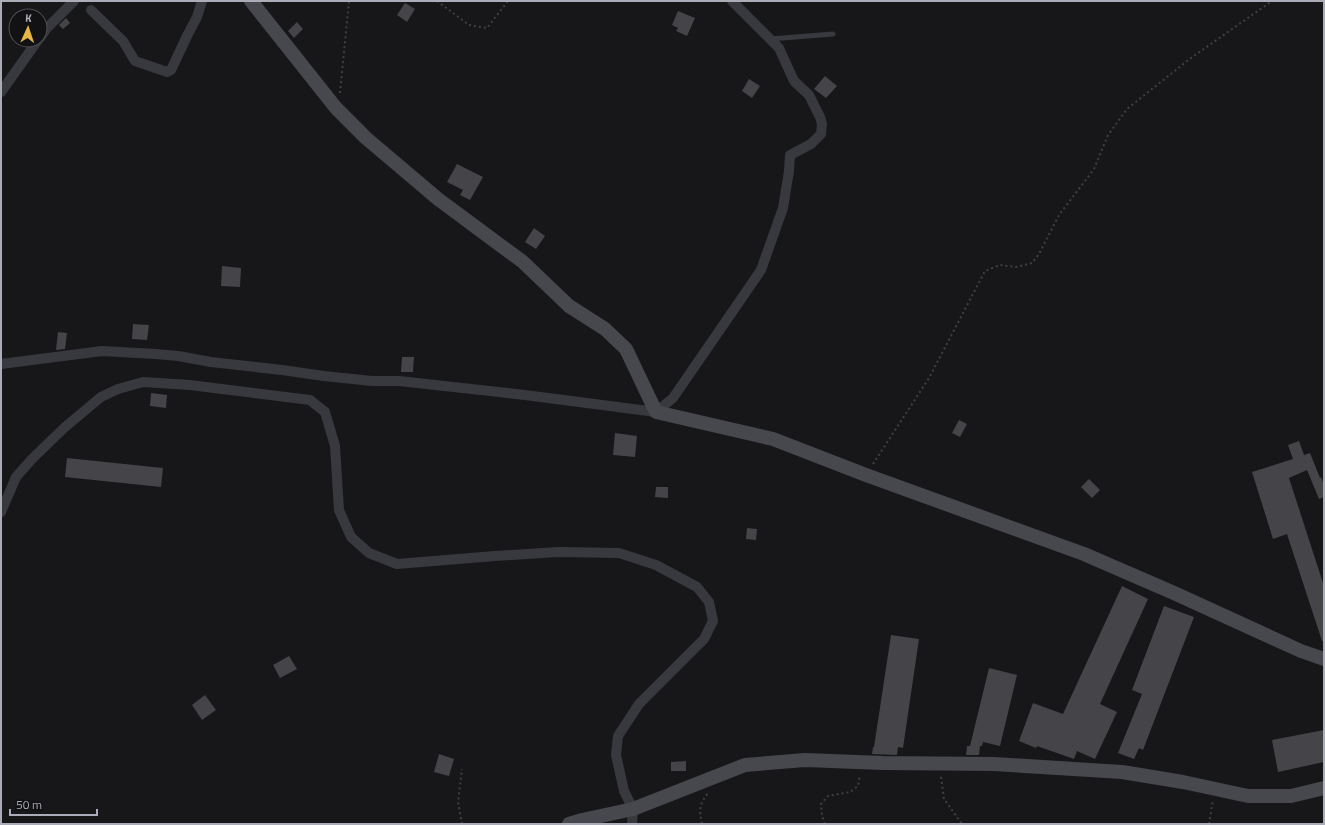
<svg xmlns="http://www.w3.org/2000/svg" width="1325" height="825" viewBox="0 0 1325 825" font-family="'Titillium Web',sans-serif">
<rect width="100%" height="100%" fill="#171719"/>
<g fill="#444449">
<path d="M405,3L415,9L407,22L397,15Z"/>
<path d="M678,11L695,18L687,36L676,31L678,28L672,25Z"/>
<path d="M66,18L70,23L63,29L59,25Z"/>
<path d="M297,22L303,29L294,38L288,31Z"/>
<path d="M825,76L837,86L826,98L814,89Z"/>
<path d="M749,79L760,86L752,98L742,91Z"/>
<path d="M457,164L483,177L470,200L460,195L463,190L447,182Z"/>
<path d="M534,228L545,236L536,249L525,242Z"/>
<path d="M222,266L241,268L240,287L221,286Z"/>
<path d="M133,324L149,325L147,340L132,339Z"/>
<path d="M58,332L67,333L65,349L56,350Z"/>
<path d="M402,357H414L413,372H401Z"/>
<path d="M151,393L167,395L166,408L150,406Z"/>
<path d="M959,420L967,424L960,437L952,433Z"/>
<path d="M615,433L637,436L635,457L613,455Z"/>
<path d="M1299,441L1304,455L1310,453L1320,478L1321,477L1324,485V497L1319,499L1307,470L1289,478L1324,586V641H1322L1287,534L1273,539L1252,472L1293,459L1288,445Z"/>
<path d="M67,458L163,468L161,487L65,477Z"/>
<path d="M1089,479L1100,490L1092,498L1081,487Z"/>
<path d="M656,487H668V498L655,497Z"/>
<path d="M747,528L757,529L756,540L746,539Z"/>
<path d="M1122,586L1148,599L1100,704L1117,712L1095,759L1077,751L1074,759L1037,746L1036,748L1019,741L1033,703L1063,714Z"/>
<path d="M1164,606L1194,617L1143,750L1139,748L1134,759L1118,753L1142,694L1132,690Z"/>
<path d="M891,635L919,639L903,748L898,747L897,755L872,754L873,747H874Z"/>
<path d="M289,656L297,669L280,678L273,665Z"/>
<path d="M989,668L1017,675L1000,746L983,742L982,746H980L979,755H966L967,746H970Z"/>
<path d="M205,695L216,710L202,720L192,705Z"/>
<path d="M1324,730V762L1278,772L1272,740Z"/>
<path d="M439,754L454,759L449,776L434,772Z"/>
<path d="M686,761V771H671V762Z"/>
</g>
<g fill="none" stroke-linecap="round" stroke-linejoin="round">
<g stroke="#3e4045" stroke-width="2" stroke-dasharray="2 3" stroke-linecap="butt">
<path d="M437,1L469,25L487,28L508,1"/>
<path d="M340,93L349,1"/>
<path d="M873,464L929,378L985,271L1000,265L1016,267L1032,263L1039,254L1059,215L1094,169L1108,135L1127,109L1191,58L1272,1"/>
<path d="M941,777L944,799L962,824"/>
<path d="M462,824L458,802L462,769"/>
<path d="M702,824C699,810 699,805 708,793"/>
<path d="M825,824L822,816L821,804L828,796L850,792L858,786L860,775"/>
<path d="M1209,824L1213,800"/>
</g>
<path stroke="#38393e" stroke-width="5" d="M770,39L833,34"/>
<g stroke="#38393e" stroke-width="10">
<path d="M91,10L123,41L135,61L167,72L171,70L188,34L197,17L202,1"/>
<path d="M40,38L47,28L74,1"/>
<path d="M1,92L38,40"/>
<path d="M1,364L102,351L156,354L178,356L211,362L282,370L324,376L372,381H399L525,395L656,412L673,398L761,270L783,208L789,171L790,155L811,144L821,134L822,124L820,117L809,95L794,81L779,48L732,1"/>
<path d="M1,512L16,477L32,459L64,428L101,397L118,389L143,382L190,385L310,400L325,412L335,446L339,510L351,537L369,553L397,564L495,556L558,552L619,553L656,565L697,587L709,602L713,621L704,639L639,704L618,736L616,755L624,791L633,809L632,824"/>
</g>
<g stroke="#46484d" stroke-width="14">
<path d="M251,1L336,108L366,138L438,199L523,262L569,306L605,329L626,349L656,412L773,439L866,475L1084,554L1174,593L1301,651L1324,659"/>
<path d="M569,824L582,820L633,809L745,765L805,760L883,763L994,764L1122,772L1183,782L1248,796H1291L1324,788"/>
</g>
</g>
<rect width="1325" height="825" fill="none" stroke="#aaadb8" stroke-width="4"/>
<g transform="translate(28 28) rotate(3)"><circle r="19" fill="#121214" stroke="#4f5056"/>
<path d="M0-3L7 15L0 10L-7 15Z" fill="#e7b841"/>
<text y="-6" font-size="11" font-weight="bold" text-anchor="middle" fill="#aaadb8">K</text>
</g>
<path d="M10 809v6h87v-6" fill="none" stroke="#aaadb8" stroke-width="2"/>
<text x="16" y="809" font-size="12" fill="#aaadb8" stroke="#121214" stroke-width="3" paint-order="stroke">50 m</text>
</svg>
